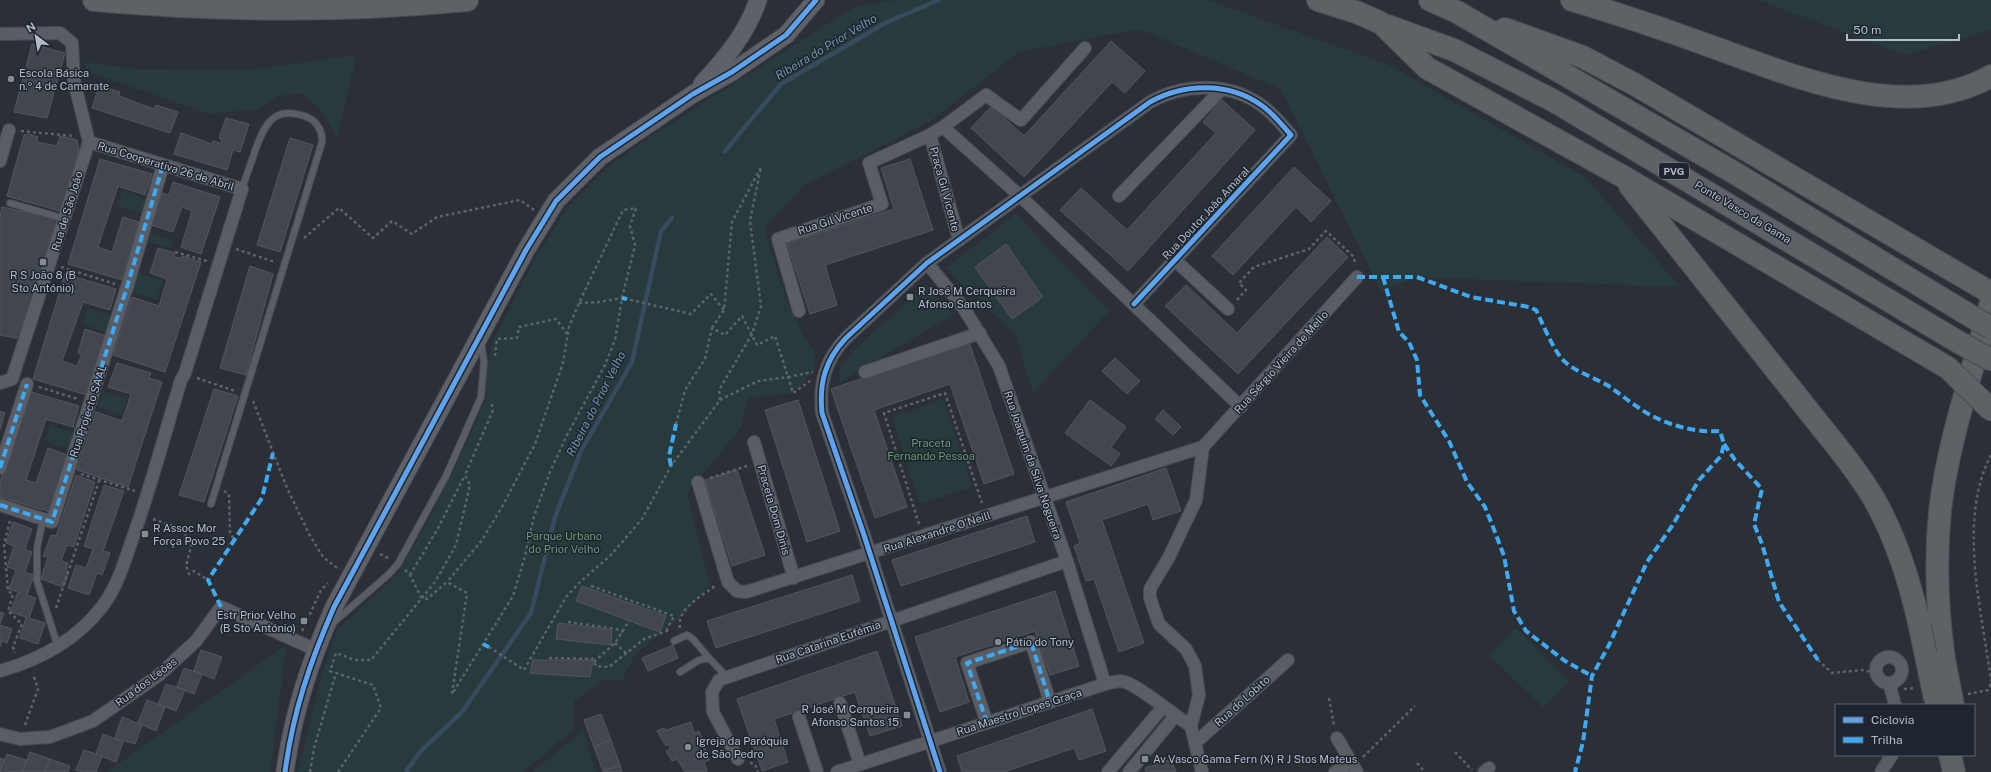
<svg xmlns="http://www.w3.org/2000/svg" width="1991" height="772" viewBox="0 0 1991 772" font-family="'Public Sans',sans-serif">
<rect width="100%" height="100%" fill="#2a3036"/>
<g fill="#273b3c">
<path d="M897,0H1208L1389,65L1585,177L1680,287L1417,277L1381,291L1281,89L1139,29L1019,52L931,121L804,185L764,228L786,298L803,336L815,351V370L793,393L748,398L741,428L687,493L710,585L686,613L636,653L622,680H603L574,701L573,730L523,772H298L320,681L337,630L399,572L431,515L457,464L485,401L488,360L493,340L532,264L566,209L603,171L645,140L854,7Z"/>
<path d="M1759,0H1991V30L1905,55Z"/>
<path d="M356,55L337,139L322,111L303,93L277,96L260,109L209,114L86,71L85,62L134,69L248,70Z"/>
<path d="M122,191L148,200L144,214L117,206Z"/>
<path d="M1016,214L1109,311L1033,393L1015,334L945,268Z"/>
<path d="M147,232L173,240L171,248L144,241Z"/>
<path d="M135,272L163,281L157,300L129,291Z"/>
<path d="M927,284L953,315L839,382L841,366L854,350Z"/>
<path d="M88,308L111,316L106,332L82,324Z"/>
<path d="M103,391L127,399L122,415L98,407Z"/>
<path d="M944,399L972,487L920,504L892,417Z"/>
<path d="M50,425L74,433L68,449L45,441Z"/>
<path d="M1516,628L1569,681L1543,707L1489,655Z"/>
<path d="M286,645L270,772H107Z"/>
<path d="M583,730L596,772H533Z"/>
</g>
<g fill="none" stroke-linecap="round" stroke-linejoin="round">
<g stroke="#384a5e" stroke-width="4.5">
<path d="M725,151L781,84L887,22L939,0"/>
<path d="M406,772L420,752L462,712L531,613L555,517L581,451L632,362L661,231L672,218"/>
</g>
</g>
<g fill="#42474d" stroke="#51575d">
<path d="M1111,41L1145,71L1125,93L1112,82L1024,177L971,128L992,106L1024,136Z"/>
<path d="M32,44L65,53L47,118L14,112Z"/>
<path d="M104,87L120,92L119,96L154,109L156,105L178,112L170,133L92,108L98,89L103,91Z"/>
<path d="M1222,100L1255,130L1128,271L1060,210L1081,188L1127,230L1216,133L1203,122Z"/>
<path d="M226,118L249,124L240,152L233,150L227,170L174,154L181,133L212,144L213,141L221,143L222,139L219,138Z"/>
<path d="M29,134L38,137L37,142L57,146L60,136L77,140L79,150L63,212L7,196L24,135Z"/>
<path d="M290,138L313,145L280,252L257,245Z"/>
<path d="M100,159L152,174L145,195L118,186L98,247L112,252L123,217L139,222L122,280L68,264Z"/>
<path d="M910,159L933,230L825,265L837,305L810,314L787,243L894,209L881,168Z"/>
<path d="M1294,167L1331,201L1311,222L1296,207L1233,275L1212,256Z"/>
<path d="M173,182L220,197L201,254L181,247L192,211L182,207L173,232L151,225L162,193L169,195Z"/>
<path d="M2,207L59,219L21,339L0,335V217Z"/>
<path d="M1327,237L1348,257L1238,374L1165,306L1186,285L1237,333Z"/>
<path d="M1006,244L1043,297L1012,319L975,267Z"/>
<path d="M158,248L175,253L174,257L181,258L182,256L201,262L165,372L113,355L132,297L159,306L167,279L150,273Z"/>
<path d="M250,266L273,274L246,375L220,368Z"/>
<path d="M65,274L116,289L110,310L83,302L62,361L77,366L82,354L78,353L85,329L106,336L87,395L33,379Z"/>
<path d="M969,342L1014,474L984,484L950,384L874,410L907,507L875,518L831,389Z"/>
<path d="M1115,358L1140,381L1127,394L1102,371Z"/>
<path d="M117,363L151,373L149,378L162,382L128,487L77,470L96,412L122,421L131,394L108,387Z"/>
<path d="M214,389L238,396L204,502L179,495Z"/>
<path d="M28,391L79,406L73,427L46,419L26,480L36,483L48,448L67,455L50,512L0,497V482Z"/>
<path d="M798,400L840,531L807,542L765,410Z"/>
<path d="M1090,400L1126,427L1111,447L1120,454L1111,466L1065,433Z"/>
<path d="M1163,410L1181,427L1173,435L1155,419Z"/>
<path d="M0,411L5,413L0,430Z"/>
<path d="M1166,468L1181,511L1153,520L1148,504L1102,520L1144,643L1119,652L1094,579L1086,581L1074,546L1080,543L1066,502Z"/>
<path d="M737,470L765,555L732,566L705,480Z"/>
<path d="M76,475L95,482L74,547L67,545L61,561L68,563L66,570L69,572L63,587L41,579L48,557L43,556L51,535L56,536Z"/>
<path d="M104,485L124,491L103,551L110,553L102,575L97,573L89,595L68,588L76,565L86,568L93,549L84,546Z"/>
<path d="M1027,516L1035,542L901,586L892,560Z"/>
<path d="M13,522L32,529L25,549L32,552L25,572L34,575L27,595L36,598L29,618L45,623L38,644L20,638L26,617L10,612L18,592L9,589L16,570L7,567L14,546L6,543Z"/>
<path d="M852,575L860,601L716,648L707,621Z"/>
<path d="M582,586L666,616L660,632L576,601Z"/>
<path d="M1055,591L1079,666L1050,675L1035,631L955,657L969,702L940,712L915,637Z"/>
<path d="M0,612L4,613L0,624Z"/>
<path d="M558,623L612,630L611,645L556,639Z"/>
<path d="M0,625L12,629L7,643L2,641L0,647Z"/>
<path d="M673,645L678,658L648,671L642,658Z"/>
<path d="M201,650L222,657L214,679L194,671Z"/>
<path d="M877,651L902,726L870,736L855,692L774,719L788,762L762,771L737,699Z"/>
<path d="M533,660H593L590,677L530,673Z"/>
<path d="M184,668L202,674L194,694L177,687Z"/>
<path d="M166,684L185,690L176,711L158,704Z"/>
<path d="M147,700L165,707L156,731L138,723Z"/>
<path d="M1092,709L1106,751L1079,760L1074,748L1004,772H962L957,756Z"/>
<path d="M601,714L611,740L594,747L584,720Z"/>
<path d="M122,717L142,725L135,744L115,738Z"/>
<path d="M691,722L694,733L699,731L709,760L704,762L707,772H685L677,759L672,761L666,751L671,749L668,744L666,746L657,731L664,728L666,730Z"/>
<path d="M103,734L123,742L116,762L96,754Z"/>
<path d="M611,740L620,765L603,771L594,747Z"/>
<path d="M84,750L102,756L96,772H82L76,770Z"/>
<path d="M30,752L50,759L45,772H22Z"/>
<path d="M7,754L26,760L22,772L0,771Z"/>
<path d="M0,758L4,759L0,772Z"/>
<path d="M50,759L70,766L68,772H45Z"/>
<path d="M1171,759L1176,772H1146L1145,768Z"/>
<path d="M620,765L622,772H604L603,771Z"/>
</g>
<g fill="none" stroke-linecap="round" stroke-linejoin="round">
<g stroke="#484c51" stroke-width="8">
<g id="lane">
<path d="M10,203L65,219"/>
<path d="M211,504L322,142C323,132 317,121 307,117C274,105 265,123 255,151C251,164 246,176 242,189"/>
<path d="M43,519L37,548V581L58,647"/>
<path d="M334,622L389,574L398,564L446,476L481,397L484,362L481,342"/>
<path d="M674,641L687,635L693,639L709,658"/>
<path d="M680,672L699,660L709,658L727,677"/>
</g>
</g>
<g stroke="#484c51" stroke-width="14">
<g id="street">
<path d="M0,34L60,33L72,43L74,81L89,142L12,379L0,383"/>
<path d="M943,127L986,95L1021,120L1085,48"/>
<path d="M0,161L9,130"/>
<path d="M1119,196L1222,89"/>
<path d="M959,240L930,135L943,127L1020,196L1241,407"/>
<path d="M1176,261L1228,309"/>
<path d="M927,263L963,307L999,366L1067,561L1105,684"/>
<path d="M799,311L778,239L882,204L869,163L930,135"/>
<path d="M865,372L980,333"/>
<path d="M754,442L794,578"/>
<path d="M0,468L27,384"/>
<path d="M698,482L728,582L737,591L746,592L1203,447L1357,277"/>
<path d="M0,505L52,522L127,287L163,165"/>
<circle cx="1889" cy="670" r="13"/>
<path d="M0,671C39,660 75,641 101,608C117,588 124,563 132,540C151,487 165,433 181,380L185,373L242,189L89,142"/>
<path d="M1889,683L1895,705"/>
<path d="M840,703L860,764"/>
<path d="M799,717L817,772"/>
<path d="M987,723L967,663L1031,642L1050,702"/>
<path d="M0,734L20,739L50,737L93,721L159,675L196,641L221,607L316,650"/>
<path d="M1337,738L1357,772"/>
<path d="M1195,743L1288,660"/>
<path d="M738,759L713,712L712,692L719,680L1067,561"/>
<path d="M837,772L1105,684C1110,683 1116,681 1121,681C1135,682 1176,717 1191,726"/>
<path d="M940,772L864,535L822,413C819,383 825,360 846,338L927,263L1150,102C1184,83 1229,82 1261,105C1273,113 1281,124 1291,135L1134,304"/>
<path d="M1108,772L1163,707"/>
<path d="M1129,772L1175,716"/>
<path d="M1202,772L1191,726L1199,695L1195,666L1186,649L1159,624L1150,598V589L1169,557L1196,500L1203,447"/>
<path d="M1335,772L1352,763"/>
<path d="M1484,772L1489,768"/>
<path d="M1881,772L1892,755"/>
</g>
</g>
<g stroke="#484c51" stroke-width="19">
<g id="secondary">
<path d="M702,84C725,59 747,33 758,0"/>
<path d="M285,772C293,712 310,662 334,607L526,250L556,201L600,157L693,94L732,72L786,35L816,0"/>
</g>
</g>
<g stroke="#464c51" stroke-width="24">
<g id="highway">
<path d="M94,0C218,11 343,12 467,0"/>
<path d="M1318,0L1356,12L1381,23L1427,68L1622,176L1948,368"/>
<path d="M1430,0L1457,12L1733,172L1964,312"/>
<path d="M1572,0C1619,14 1664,29 1710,46C1794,76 1905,125 1991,76"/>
<path d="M1388,26L1454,50L1554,101L1955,340"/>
<path d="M1505,29L1583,57L1634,84L1991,293"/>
<path d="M1630,186C1685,256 1741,325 1796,395C1822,429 1852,462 1874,499C1897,539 1910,582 1920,627"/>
<path d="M1944,659C1937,609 1935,561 1940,511C1948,440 1973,371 1991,302"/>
<path d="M1950,755L1954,772"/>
</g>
</g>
<g stroke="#5d6368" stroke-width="2.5" stroke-dasharray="3 3" stroke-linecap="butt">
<path d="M21,131L74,136"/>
<path d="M304,238L339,208L373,238L392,221L412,234L437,217L520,200L534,210"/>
<path d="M236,249L275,262"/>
<path d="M175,252L207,261"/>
<path d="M61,267L115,284"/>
<path d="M1237,300L1246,290L1239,283L1254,267L1309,249L1326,231L1354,257L1355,265"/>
<path d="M579,303L599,302L622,298"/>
<path d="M712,328L724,310"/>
<path d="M495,356L497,339L517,338L519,327L556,319L568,335"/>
<path d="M197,378L235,391"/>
<path d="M39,387L78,399"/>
<path d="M720,400L758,381L788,377L793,393L810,381"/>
<path d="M253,401L287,488L309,534L323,557L337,568"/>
<path d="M676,424L685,390L705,359L712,328L725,335L742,316L757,345L775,336L788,377L813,372"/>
<path d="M1991,455C1957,520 1982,611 1991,681"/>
<path d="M81,474L135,491"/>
<path d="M710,478L747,466"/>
<path d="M224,491L229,494L230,533L234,539"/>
<path d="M153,519L179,528L192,543L186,566L189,574L194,571L208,580"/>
<path d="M10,521L4,544L8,591L13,594L8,611L22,624L13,647L15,653"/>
<path d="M919,524L884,413L945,393L982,503"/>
<path d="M380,554L390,559"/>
<path d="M405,570L410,575L421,597L427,599L447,582L467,593L452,694L513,596L525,556L534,516L550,472L566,437L605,365L615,340L622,298L635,245L630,226L636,208L623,210L579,303L569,327L563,363L535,444L502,507L482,540L447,582"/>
<path d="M410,575L437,530L465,475"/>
<path d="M591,586L674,616L667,629L668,631"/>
<path d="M56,608L99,481"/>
<path d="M568,622L616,629L623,632"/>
<path d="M680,628C676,608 703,596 716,585"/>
<path d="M302,631L321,590L328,583"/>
<path d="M615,643L627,654"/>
<path d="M489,647L524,670L566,597L581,581L610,556L642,519L671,466L720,400L719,390L752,334L761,306L750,221L761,167L732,222L724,310L711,294L691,314L627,299"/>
<path d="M549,658L593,659L596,666L609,667L644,639L670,630"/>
<path d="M1818,660L1832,673L1862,670L1877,673"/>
<path d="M594,662L615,643L629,621"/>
<path d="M1904,689L1915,688"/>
<path d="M1968,694L1988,690L1991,683"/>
<path d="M1329,698L1334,725"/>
<path d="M25,725L38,689L33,674"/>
<path d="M1455,752L1472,770"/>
<path d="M1363,757L1415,706"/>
<path d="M750,763L755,764L758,772"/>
<path d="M1417,763L1425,772"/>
<path d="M310,772L314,748L336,673"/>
<path d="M338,772L381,708L373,685L330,671L336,653L355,660H371L435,582L456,545L470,485L465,475L493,410L491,401"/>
</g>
<use href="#lane" stroke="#595e65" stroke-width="6"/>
<use href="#street" stroke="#595e65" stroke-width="12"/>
<use href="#secondary" stroke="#5e6268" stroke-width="17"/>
<use href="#highway" stroke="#5e6165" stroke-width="22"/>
<g stroke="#464c51" stroke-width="24" stroke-linecap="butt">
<g id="highway-bridge">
<path d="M1964,312L1991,328"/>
<path d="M1955,340L1991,360"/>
<path d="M1948,368L1991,410"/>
<path d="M1920,627L1935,699"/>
<path d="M1944,659L1953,705"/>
</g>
</g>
<use href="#highway-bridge" stroke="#5e6165" stroke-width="22"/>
<g stroke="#3fa9f5" stroke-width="4" stroke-dasharray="8 4" stroke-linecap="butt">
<path d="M1357,277H1417L1471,297L1529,307L1536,310C1543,324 1553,350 1564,361C1576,372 1593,377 1607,385C1618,392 1628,401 1639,408C1662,424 1694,433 1720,431L1724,444L1721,456L1699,480L1672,526L1647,562L1609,645L1592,676L1583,742L1575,772"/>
<path d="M1383,277L1399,332L1409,342L1417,360L1420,395L1449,441L1467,482L1485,507L1493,527L1504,556L1514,611L1526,631L1565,661L1592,676"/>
<path d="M622,298L627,299"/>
<path d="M1724,444L1735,460L1762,489L1754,524L1762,544L1779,602L1818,660"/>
<path d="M671,466L669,456L676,424"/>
<path d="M0,468L27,384"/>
<path d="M0,505L52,522L127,287L163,165"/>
<path d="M221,607L208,580L262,498L273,453"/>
<path d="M483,644L489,647"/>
<path d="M987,723L967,663L1031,642L1050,702"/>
</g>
<g stroke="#1d2630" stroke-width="8">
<g id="cycleway">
<path d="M285,772C293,712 310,662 334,607L526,250L556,201L600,157L693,94L732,72L786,35L816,0"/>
<path d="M940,772L864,535L822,413C819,383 825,360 846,338L927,263L1150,102C1184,83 1229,82 1261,105C1273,113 1281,124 1291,135L1134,304"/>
</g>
</g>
<use href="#cycleway" stroke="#60a3ed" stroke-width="5"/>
</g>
<g fill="#848b94" stroke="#1d2630" stroke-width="1.5">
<circle cx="11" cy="79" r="4"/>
<rect x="39" y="258" width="8" height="8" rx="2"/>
<rect x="906" y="293" width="8" height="8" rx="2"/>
<rect x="141" y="530" width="8" height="8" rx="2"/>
<rect x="300" y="617" width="8" height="8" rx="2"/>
<circle cx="998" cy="642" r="4"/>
<rect x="903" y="711" width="8" height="8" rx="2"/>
<circle cx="688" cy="747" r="4"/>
<rect x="1141" y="755" width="8" height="8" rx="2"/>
</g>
<g text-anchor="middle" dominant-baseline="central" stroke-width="3" stroke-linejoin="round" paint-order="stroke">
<rect fill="#1d2630" stroke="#878f9a" stroke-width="1" x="1659" y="163" width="30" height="16" rx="3"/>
<g font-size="10" font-weight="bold" fill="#b4bcc7">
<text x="1674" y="171">PVG</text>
</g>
<g font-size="11" fill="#b4bcc7" stroke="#1d2630" text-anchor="start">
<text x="19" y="73">Escola Básica<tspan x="19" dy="13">n.º 4 de Camarate</tspan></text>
<text x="43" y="275" text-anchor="middle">R S João 8 (B<tspan x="43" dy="13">Sto António)</tspan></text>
<text x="918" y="291">R José M Cerqueira<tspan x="918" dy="13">Afonso Santos</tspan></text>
<text x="153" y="528">R Assoc Mor<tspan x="153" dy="13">Força Povo 25</tspan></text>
<text x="296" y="615" text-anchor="end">Estr Prior Velho<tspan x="296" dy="13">(B Sto António)</tspan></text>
<text x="1006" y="642">Pátio do Tony</text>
<text x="899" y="709" text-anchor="end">R José M Cerqueira<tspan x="899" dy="13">Afonso Santos 15</tspan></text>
<text x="696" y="741">Igreja da Paróquia<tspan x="696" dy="13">de São Pedro</tspan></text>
<text x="1153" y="759">Av Vasco Gama Fern (X) R J Stos Mateus</text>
</g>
<g font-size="11" fill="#b4bcc7" stroke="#1d2630">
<text transform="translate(166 166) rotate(17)">Rua Cooperativa 26 de Abril</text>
<text transform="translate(945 189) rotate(75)">Praça Gil Vicente</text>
<text transform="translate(67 211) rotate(-73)">Rua de São João</text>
<text transform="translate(1743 212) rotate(31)">Ponte Vasco da Gama</text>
<text transform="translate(1206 213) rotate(-47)">Rua Doutor João Amaral</text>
<text transform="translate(835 219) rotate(-18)">Rua Gil Vicente</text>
<text transform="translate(1281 362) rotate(-48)">Rua Sérgio Vieira de Mello</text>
<text transform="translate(88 411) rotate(-72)">Rua Projecto SAAL</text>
<text transform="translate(1033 465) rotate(71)">Rua Joaquim da Silva Nogueira</text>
<text transform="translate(774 510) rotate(74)">Praceta Dom Dinis</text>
<text transform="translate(937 532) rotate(-18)">Rua Alexandre O'Neill</text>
<text transform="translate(828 642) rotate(-19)">Rua Catarina Eufémia</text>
<text transform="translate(146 682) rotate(-37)">Rua dos Leões</text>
<text transform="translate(1242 701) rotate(-42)">Rua do Lobito</text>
<text transform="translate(1019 712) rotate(-18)">Rua Maestro Lopes Graça</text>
</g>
<g font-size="11" fill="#6c9773" stroke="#1d2630">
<text x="931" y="443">Praceta<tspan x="931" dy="13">Fernando Pessoa</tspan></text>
<text x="564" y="536">Parque Urbano<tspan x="564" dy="13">do Prior Velho</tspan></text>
</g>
<g font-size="12" font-style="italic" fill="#768fa9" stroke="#1d2630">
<text transform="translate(826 47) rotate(-31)">Ribeira do Prior Velho</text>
<text transform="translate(596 404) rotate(-63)">Ribeira do Prior Velho</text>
</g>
</g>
<rect x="1835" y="704" width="140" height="52" fill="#1d2630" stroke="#59626c"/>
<rect x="1843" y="717" width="20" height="6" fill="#60a3ed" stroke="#59626c"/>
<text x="1871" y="724" font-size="12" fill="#b4bcc7">Ciclovia</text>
<rect x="1843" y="737" width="20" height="6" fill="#3fa9f5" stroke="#59626c"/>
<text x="1871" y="744" font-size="12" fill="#b4bcc7">Trilha</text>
<g transform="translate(36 36) rotate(329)" stroke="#1d2630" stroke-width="3" paint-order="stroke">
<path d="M0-3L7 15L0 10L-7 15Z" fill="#b4bcc7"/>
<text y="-6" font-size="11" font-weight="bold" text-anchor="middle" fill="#b4bcc7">N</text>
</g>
<path d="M1847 34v6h112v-6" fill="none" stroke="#b4bcc7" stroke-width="2"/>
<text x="1853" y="34" font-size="12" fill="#b4bcc7" stroke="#1d2630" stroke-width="3" paint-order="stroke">50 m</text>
</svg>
